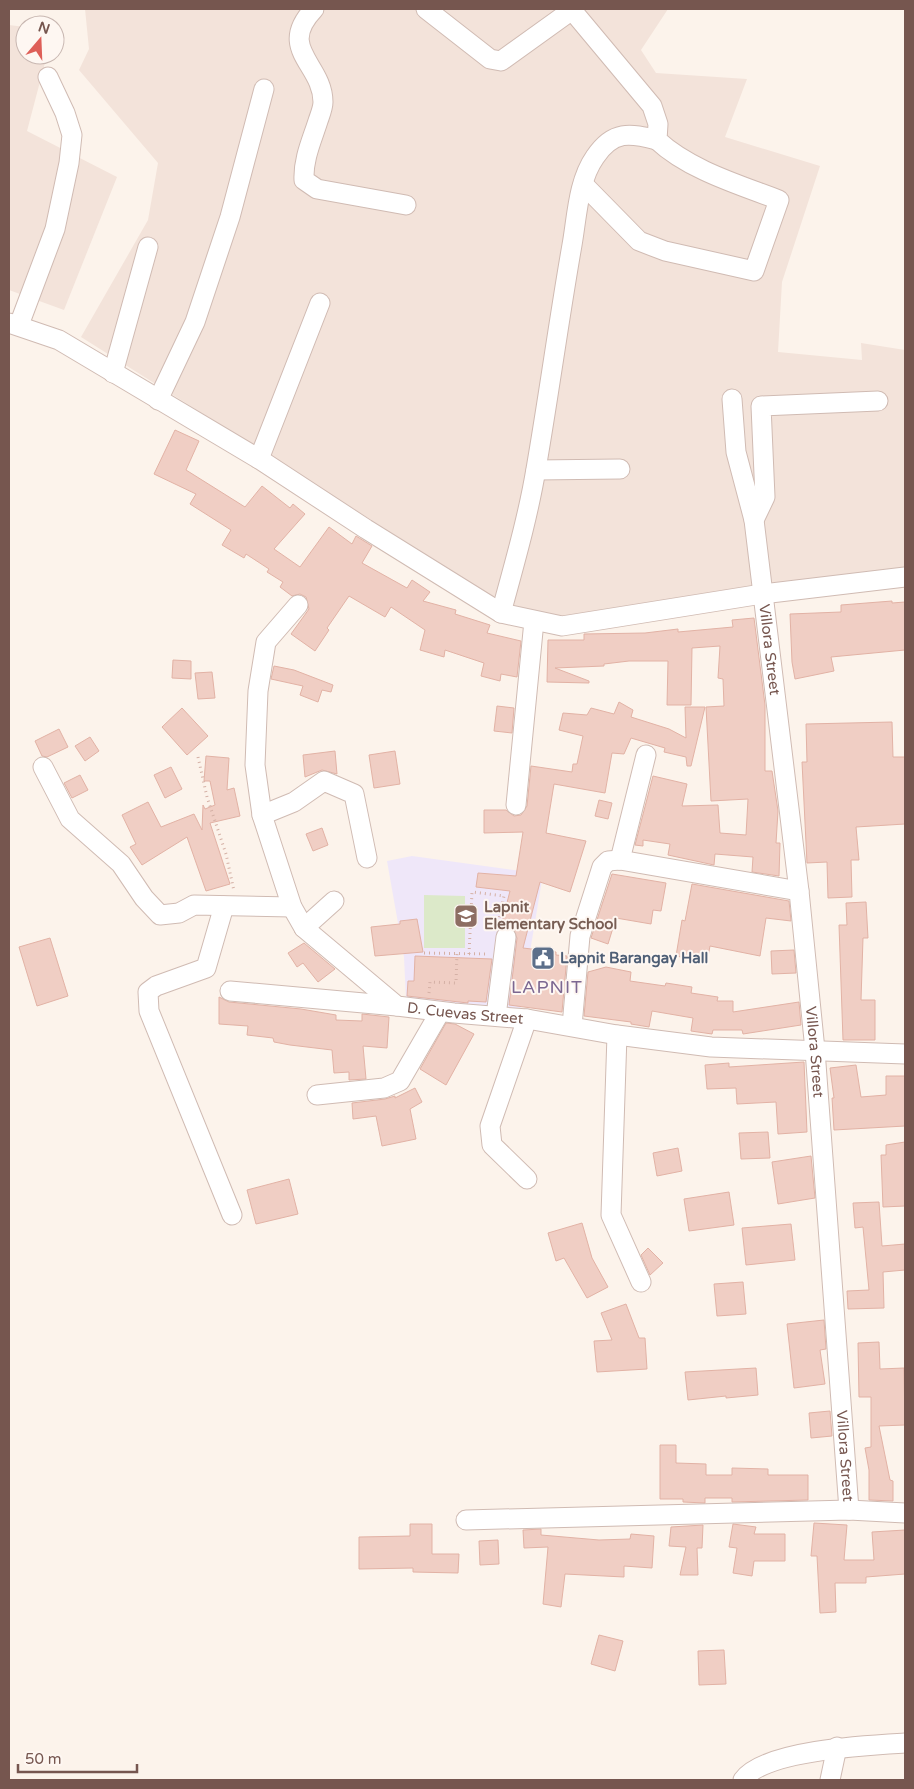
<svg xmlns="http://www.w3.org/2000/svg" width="914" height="1789" viewBox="0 0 914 1789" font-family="'Varela Round',sans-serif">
<rect width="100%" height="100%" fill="#fcf3eb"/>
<g fill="#f3e3da">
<path d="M85,9H668L641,50L656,73L747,79L725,137L820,166L782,282L778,352L862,360L861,343L905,350V569L564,617L508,606L81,337L148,220L158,163L79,70L89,49Z"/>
<path d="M9,25L25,27V55H47L27,131L117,177L64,310L9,290Z"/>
</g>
<path fill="#efe7f9" d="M412,856L543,874L520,1012L406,1000L404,957L387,861Z"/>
<path fill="#dce9c9" d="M424,895L465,896V948H424Z"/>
<g fill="#f0cec4" stroke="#e2b2a5">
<path d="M175,430L199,441L186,470L245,507L262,486L290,508L293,504L305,514L274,549L300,567L329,527L352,544L356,536L372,546L362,563L407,588L412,580L430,592L423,601L456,610L455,614L490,625L487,633L521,641L517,677L501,674L500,681L481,676L484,663L445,650L444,657L420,650L425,630L391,607L385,617L349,596L327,628L329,630L315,651L291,634L309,609L306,597L300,594L292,596L280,587L283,582L267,572L269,569L246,554L244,558L222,545L231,530L190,504L196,494L154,474Z"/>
<path d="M892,601V603L905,602V650L831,657L834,671L795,679L792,662L790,614L841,612V605Z"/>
<path d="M754,618L765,705V771H772L778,811L776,843H780L779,876L752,872L753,857L715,854L714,865L668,855L670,844L643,840V846L635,845L653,776L687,784L682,806L718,805L720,833L746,835L748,799L711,801L706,707L724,706L723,679L718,678L720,646L692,648L691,705H667L668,661H629L604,664V666L555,668L589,681V683L547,682L548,640H584V634L645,633L678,629V632L733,627L732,620Z"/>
<path d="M173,660L191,661V679L172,678Z"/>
<path d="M274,666L294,670L333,685L331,692L322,690L318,702L300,695L303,686L271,679Z"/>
<path d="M212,672L215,698L198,699L195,673Z"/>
<path d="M619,702L633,710L631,717L669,729L686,738L685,707H705L691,766H687L686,757L664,752L665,748L631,738L624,754L612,753L605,793L554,784L546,833L586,841L570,892L540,882L523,948L556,952V955L567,956L562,1012L509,1005L517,938L512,928L501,926L510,891L476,887L478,873L516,876L523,832L484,833V810H506L514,816L521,815L527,806L531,766L572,772L573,764H577L583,736L559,730L563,713L587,715L591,708L614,714Z"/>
<path d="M497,706L514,708L512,733L494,731Z"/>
<path d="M182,708L208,736L187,755L162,727Z"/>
<path d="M892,722L893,757H905V824L856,827L859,860H851L852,897L828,898L827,862L807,863L802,762H807L806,724Z"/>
<path d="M59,729L68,747L47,757L42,756L35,741Z"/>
<path d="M90,737L99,751L85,761L75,746Z"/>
<path d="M335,751L337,774L322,770L305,777L303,755Z"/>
<path d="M395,751L400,784L374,788L369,755Z"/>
<path d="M206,756L229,758L227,790L234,788L240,816L210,823L230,884L206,891L187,837L142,865L130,847L136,844L122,815L148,802L161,827L194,814L202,830L203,805L205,809L215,805L210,781H204Z"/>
<path d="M171,767L182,789L165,798L154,775Z"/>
<path d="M80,775L88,790L72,798L64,783Z"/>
<path d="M599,800L612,803L608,819L595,816Z"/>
<path d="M322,828L328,845L313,851L306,834Z"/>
<path d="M612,874L666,883L661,911L653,910L651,924L616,918L608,944L591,938Z"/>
<path d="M692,884L789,901L791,921L766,918L760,956L710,946L707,962L676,956L682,920L685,921Z"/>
<path d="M866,902L868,938H863L861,1000H875V1040H843L839,925H847L846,903Z"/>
<path d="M417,919L423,952L375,956L371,927L400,924V921Z"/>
<path d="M50,938L68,996L37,1006L19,947Z"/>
<path d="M304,943L335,969L318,982L303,963L297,967L288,953Z"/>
<path d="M794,950L796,973L772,974L771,951Z"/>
<path d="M415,956L492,959L486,1002L468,1001V1003L407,996L408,981H414Z"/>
<path d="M606,967L631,972L630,981L665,986L666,983L692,987L691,993L718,997L717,1001H733V1012L799,1002L801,1025L743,1034L742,1030H713L712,1034L691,1031L693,1018L652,1011L649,1027L631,1024V1022L584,1016L588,972Z"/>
<path d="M219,997L229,1002L301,1009L336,1015V1020L362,1021V1014L389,1017L387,1048L363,1046L366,1079L349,1080V1072L334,1073L332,1050L290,1045L274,1042L273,1038L247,1035L248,1026L219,1024Z"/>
<path d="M446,1023L455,1024L474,1034L446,1085L420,1069Z"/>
<path d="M804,1062L807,1132L778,1134L776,1102L737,1104L736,1088L707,1089L705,1065L729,1063V1067Z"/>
<path d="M856,1065L861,1097L886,1095V1076H905V1126L834,1130L832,1098H834L830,1068Z"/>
<path d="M415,1088L422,1102L410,1109L416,1139L382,1146L376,1116L353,1119L352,1103L385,1099L395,1096V1098Z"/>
<path d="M768,1132L770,1158L741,1159L739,1133Z"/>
<path d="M905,1142V1206L883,1207L881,1155H886V1145Z"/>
<path d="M678,1148L682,1171L657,1176L653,1153Z"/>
<path d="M811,1156L815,1198L778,1204L772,1162Z"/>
<path d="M289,1179L298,1214L256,1224L247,1190Z"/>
<path d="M729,1192L734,1225L689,1231L684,1199Z"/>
<path d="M879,1202L882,1246L905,1244V1270L883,1272L884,1308L848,1309L847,1291L869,1290L863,1227L855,1228L853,1203Z"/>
<path d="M582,1223L592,1258L608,1287L587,1298L564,1258L556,1261L548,1233Z"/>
<path d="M791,1224L795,1260L746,1265L742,1228Z"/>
<path d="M648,1248L663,1263L650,1275L641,1255Z"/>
<path d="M743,1282L746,1314L717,1316L714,1284Z"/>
<path d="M626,1304L639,1338H645L647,1369L597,1372L594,1341L612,1340L601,1313Z"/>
<path d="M824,1320L826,1349L820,1350L825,1384L794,1388L787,1324Z"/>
<path d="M879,1342L880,1369L904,1368L905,1425L879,1426L890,1480L893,1481V1501L869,1500V1470L865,1448L871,1447V1397H859L858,1343Z"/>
<path d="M756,1368L758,1395L726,1398V1396L688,1400L685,1372Z"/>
<path d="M830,1411L832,1436L811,1438L809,1413Z"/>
<path d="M660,1445H676V1463L706,1464V1475H732V1468L768,1469V1475H808V1500L732,1502V1498H705V1503L683,1502V1499H660Z"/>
<path d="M814,1523L847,1525L844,1560H874L872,1532L905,1530V1574L866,1577V1583H835L836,1612L820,1613L817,1556H811Z"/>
<path d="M410,1524H432V1554H459L458,1573L413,1572V1568L359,1569V1537L410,1536Z"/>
<path d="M733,1524L756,1527L754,1534H785V1561H754L752,1576L733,1573L737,1548L729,1547Z"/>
<path d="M703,1525L702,1548H697L698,1575H680L686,1547L669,1546L671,1527Z"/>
<path d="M541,1529V1535L599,1540L630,1539L631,1534L654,1536L652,1568L624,1566V1577L565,1574L561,1607L543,1604L548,1547L524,1548L523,1530Z"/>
<path d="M498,1540L499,1564L480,1565L479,1541Z"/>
<path d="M599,1635L623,1641L615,1671L591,1664Z"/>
<path d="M724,1650L726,1684L699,1685L698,1651Z"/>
</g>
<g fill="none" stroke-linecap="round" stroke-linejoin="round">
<g stroke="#d0bbb3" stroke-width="21">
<g id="minor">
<path d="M314,9C276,49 323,64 323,102C323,108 320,115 318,121C312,140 303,159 304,180L317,189L406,205"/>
<path d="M426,9L490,59L501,61L572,10"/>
<path d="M571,9L652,106L658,124L657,140C689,170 740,185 779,200L754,271L665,251L639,241L583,184"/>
<path d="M9,323L59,340L259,459L366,529L501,613L562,626L762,594L905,577"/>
<path d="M19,325L55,229L69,163L72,135L65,113L48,77"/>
<path d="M113,373L148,247"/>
<path id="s1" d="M732,399L736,452L754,520L799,891L815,1050L849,1510"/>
<path d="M158,400L195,322L230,217L264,89"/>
<path d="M259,459L320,303"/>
<path d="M536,470L620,469"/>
<path d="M754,520L765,497L761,406L878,401"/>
<path id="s2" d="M298,605L266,642L258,691L255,765L262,815L292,907L304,928L397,1006L454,1013L527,1019L617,1035L711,1047L905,1054"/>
<path d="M501,613C514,565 528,517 536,469C549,394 559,319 572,245C577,217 578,181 595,157C613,130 630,133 657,140"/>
<path d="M43,767L70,819L121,864L144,898L160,915L179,913L194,905L292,907"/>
<path d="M516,805L534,621"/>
<path d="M262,815L294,802L324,781L354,794L367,858"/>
<path d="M620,860L646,755"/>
<path d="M224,906L206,968L156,986L148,992L149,1011L232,1215"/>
<path d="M304,928L334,901"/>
<path d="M230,991L397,1006"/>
<path d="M496,1016L506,937"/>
<path d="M527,1019L490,1126L492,1145L527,1179"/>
<path d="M572,1026L580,936L602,867L608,861L620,860L799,891"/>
<path d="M617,1035L611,1215L641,1282"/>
<path d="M317,1095L384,1088L400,1081L440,1012"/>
<path d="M466,1520L849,1510L905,1513"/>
<path d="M743,1780C764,1750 869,1745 905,1743"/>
<path d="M830,1780L837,1747"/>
</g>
</g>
<g stroke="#d5b1a6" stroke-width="3" stroke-dasharray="1 4" stroke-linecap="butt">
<path d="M198,757L207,797L226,854L234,891"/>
<path d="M424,953L488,954"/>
<path d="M469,954L472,892L504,896L498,924"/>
<path d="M429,993L430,982L456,983L457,953"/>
</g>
<use href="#minor" stroke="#fff" stroke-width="19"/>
</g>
<defs>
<g id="school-square" transform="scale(1.25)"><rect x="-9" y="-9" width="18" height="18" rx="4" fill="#8d6e63" stroke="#fef7f2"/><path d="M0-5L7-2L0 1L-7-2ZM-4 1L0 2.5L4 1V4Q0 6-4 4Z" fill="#fff"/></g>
<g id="civic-square" transform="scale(1.25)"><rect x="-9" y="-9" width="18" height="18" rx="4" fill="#5c6f8a" stroke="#fef7f2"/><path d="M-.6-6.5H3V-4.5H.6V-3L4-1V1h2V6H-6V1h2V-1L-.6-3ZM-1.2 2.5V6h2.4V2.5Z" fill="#fff"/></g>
</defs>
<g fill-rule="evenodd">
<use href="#school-square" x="466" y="916"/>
<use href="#civic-square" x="543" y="958"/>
</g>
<g text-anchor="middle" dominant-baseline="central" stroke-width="4" stroke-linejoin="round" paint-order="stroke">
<g font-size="15" fill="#76564f" stroke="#fef7f2">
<text stroke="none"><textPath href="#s1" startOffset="254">Villora Street</textPath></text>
<text stroke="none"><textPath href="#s2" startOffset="534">D. Cuevas Street</textPath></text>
<text stroke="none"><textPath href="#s1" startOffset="659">Villora Street</textPath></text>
<text stroke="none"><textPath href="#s1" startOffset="1064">Villora Street</textPath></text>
</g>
<g font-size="15" font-weight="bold" fill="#785e54" stroke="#fef7f2" text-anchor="start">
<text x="484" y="907">Lapnit<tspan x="484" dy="17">Elementary School</tspan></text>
</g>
<g font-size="15" font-weight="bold" fill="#4e5e75" stroke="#fef7f2" text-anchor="start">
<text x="560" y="958">Lapnit Barangay Hall</text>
</g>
<g font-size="18" letter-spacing="1" fill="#7c6791" stroke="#fef7f2">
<text x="547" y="987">LAPNIT</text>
</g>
</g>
<rect width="914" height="1789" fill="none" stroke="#76564f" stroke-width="20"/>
<g transform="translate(40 40) rotate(19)"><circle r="24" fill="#fef7f2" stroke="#c8b7b1"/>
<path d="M0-4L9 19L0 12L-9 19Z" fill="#de5f58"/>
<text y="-8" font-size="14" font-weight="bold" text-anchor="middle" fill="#76564f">N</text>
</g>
<path d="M18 1764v8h119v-8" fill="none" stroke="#76564f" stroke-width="2.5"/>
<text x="25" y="1764" font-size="15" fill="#76564f" stroke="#fef7f2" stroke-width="4" paint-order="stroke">50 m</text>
</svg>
